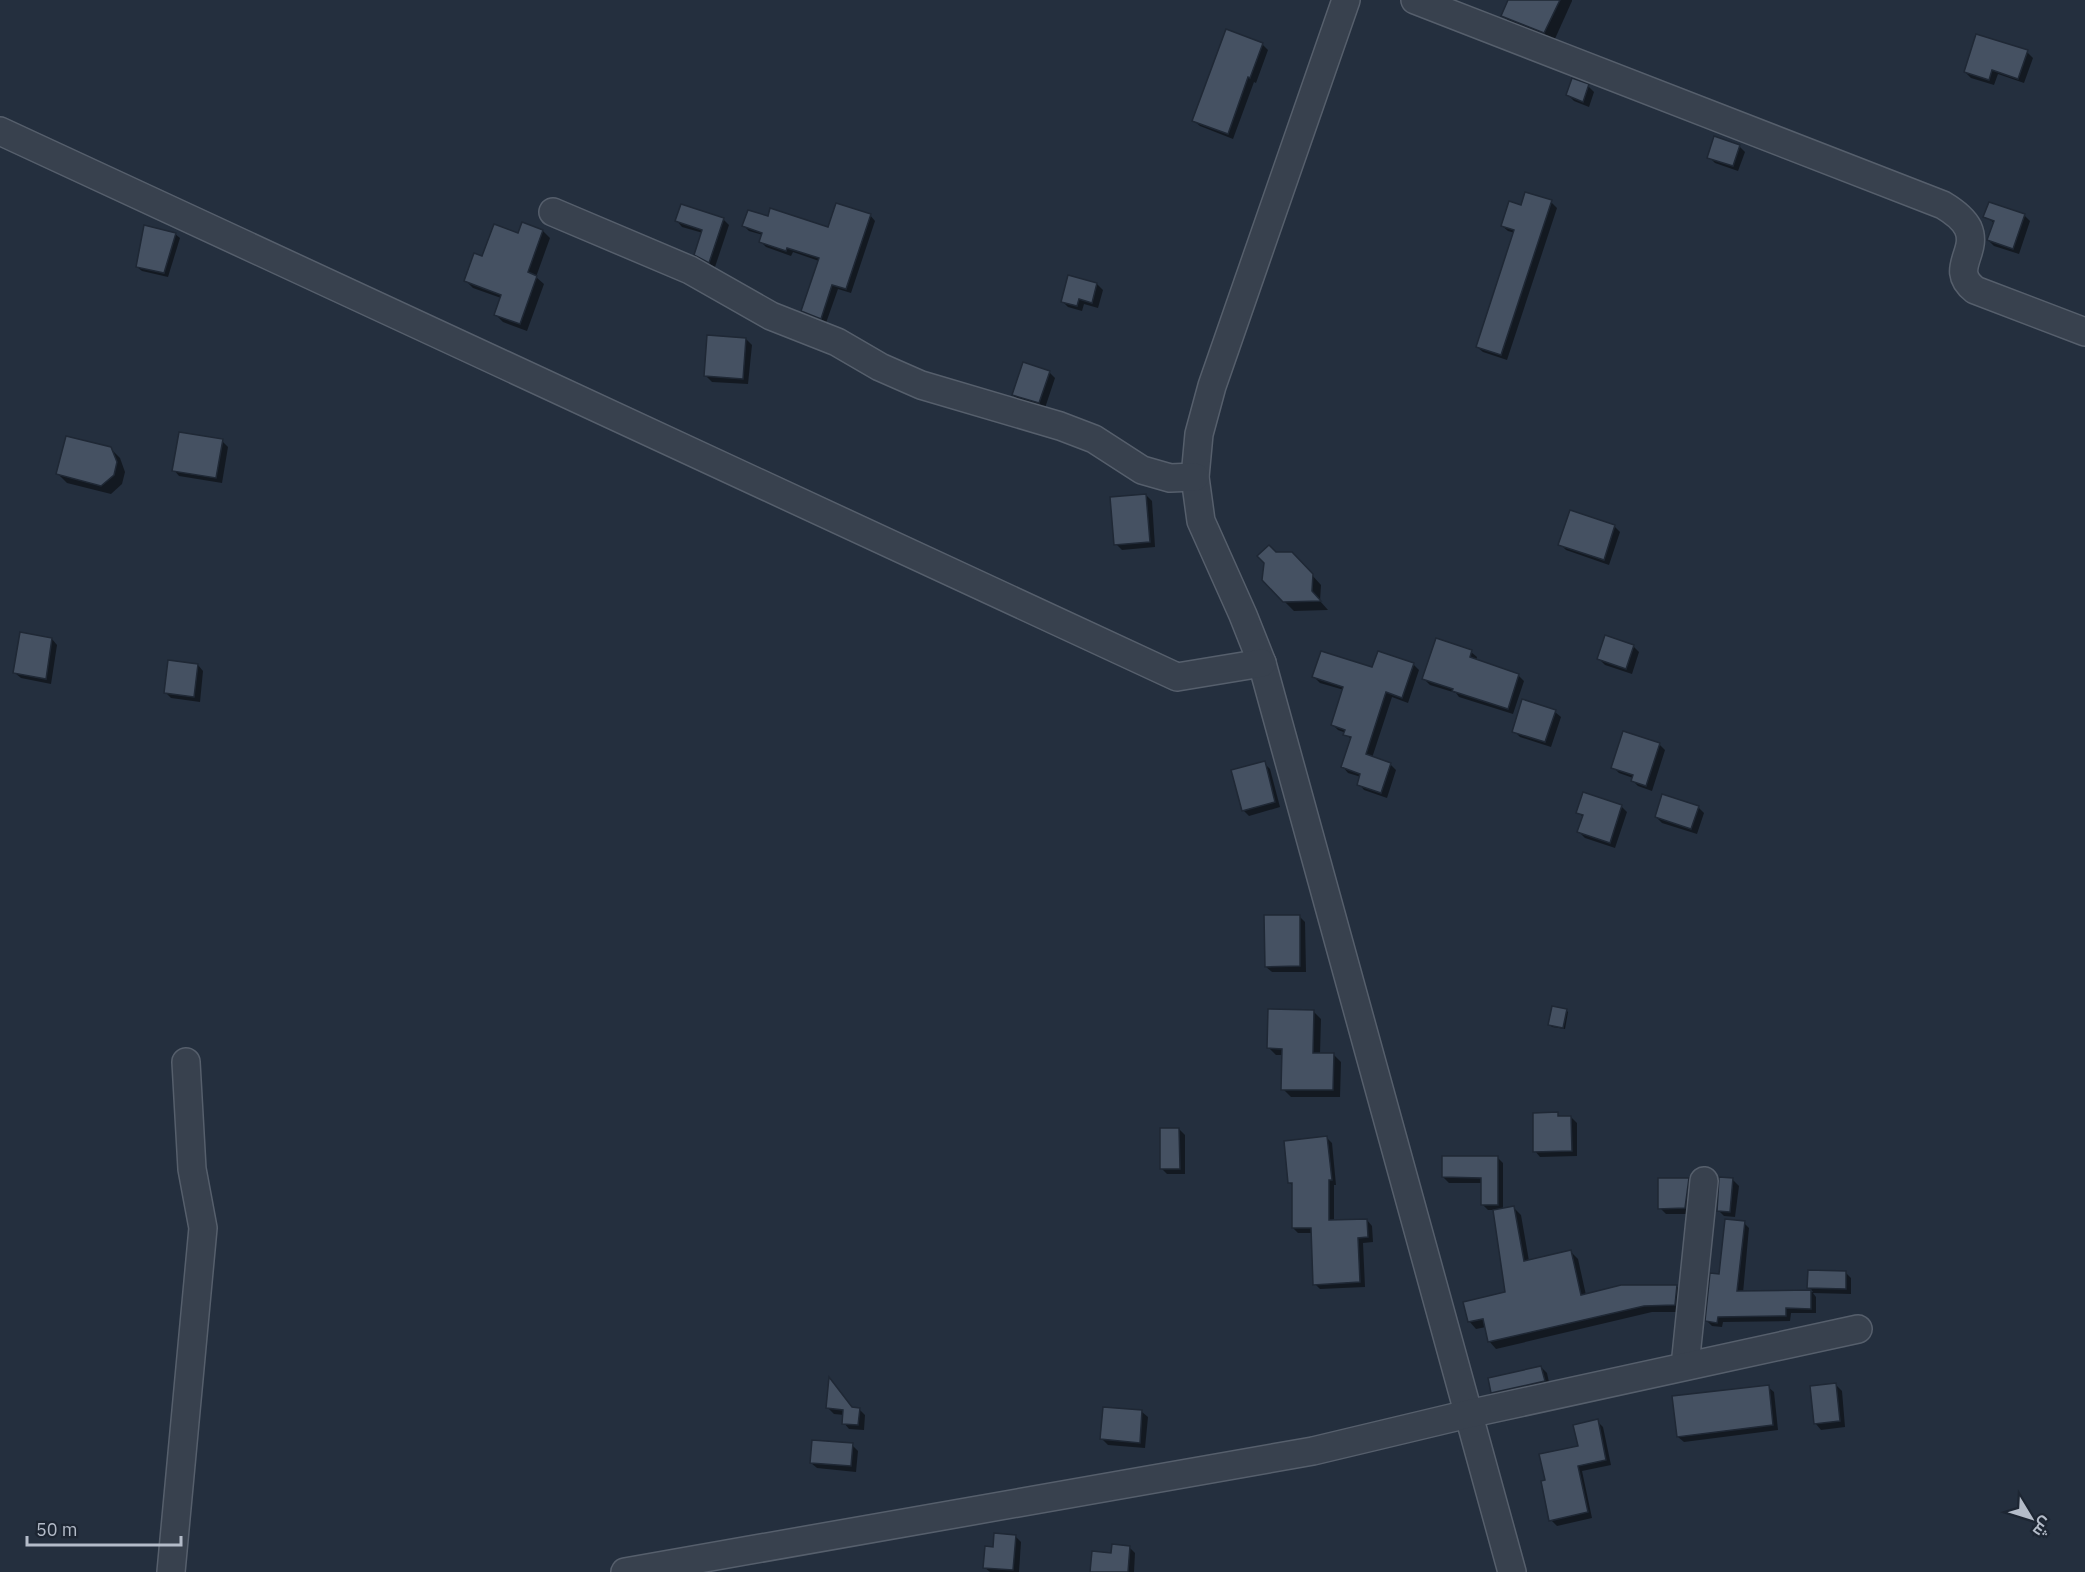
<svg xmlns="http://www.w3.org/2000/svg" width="2085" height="1572" viewBox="0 0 2085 1572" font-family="'IBM Plex Sans',Cairo,sans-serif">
<rect width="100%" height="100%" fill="#242f3e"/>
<g fill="#0007">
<path d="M1510,0H1572V1L1554,41L1512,25L1503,15Z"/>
<path d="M1262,44L1268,50L1256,83L1254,82L1233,139L1200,126L1194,121Z"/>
<path d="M2027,52L2033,58L2024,83L1998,74L1994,85L1971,78L1965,72Z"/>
<path d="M1588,86L1594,92L1589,107L1574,101L1568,95Z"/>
<path d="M1739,146L1745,152L1738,171L1715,163L1709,157Z"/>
<path d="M1551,202L1557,208L1507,360L1483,352L1477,347L1515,233L1508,231L1502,226L1522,207Z"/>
<path d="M870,215L875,221L851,293L838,289L826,323L808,316L803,311L819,261L793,252L791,256L766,247L760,241L763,235L749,231L744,226L768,218L829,229Z"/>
<path d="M2024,215L2030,221L2019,254L1994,246L1988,240L1994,223L1985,216Z"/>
<path d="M723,219L729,225L715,267L702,260L696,254L703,233L682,227L677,221Z"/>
<path d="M543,231L550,238L536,277L544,284L527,331L503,322L496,315L501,298L473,288L466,281L483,258L519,235Z"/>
<path d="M175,234L180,238L168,277L142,271L137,267Z"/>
<path d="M1069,277L1097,284L1103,290L1098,308L1084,304L1082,311L1068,307L1062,301Z"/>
<path d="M746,339L752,345L748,384L712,382L706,376Z"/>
<path d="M1049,372L1055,378L1045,408L1019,401L1013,395Z"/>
<path d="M222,441L228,447L222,483L179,476L174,470Z"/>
<path d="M110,448L120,458L125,472L122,484L111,494L67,483L58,474Z"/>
<path d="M1146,495L1152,501L1155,547L1122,550L1116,544Z"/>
<path d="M1614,526L1620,532L1609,565L1566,550L1560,544Z"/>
<path d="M1275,553L1301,563L1321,585L1320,601L1328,610L1294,611L1284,601Z"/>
<path d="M52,639L57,645L51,684L21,678L15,673Z"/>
<path d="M1633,646L1639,652L1632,674L1605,665L1599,659Z"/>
<path d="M1471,652L1477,657L1476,661L1518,675L1524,681L1513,714L1459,697L1456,693L1430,685L1424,679Z"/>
<path d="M1413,664L1419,670L1408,703L1392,697L1372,758L1390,764L1396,770L1387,798L1364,790L1359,784L1361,777L1348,773L1343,767L1352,741L1346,733L1338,730L1332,724L1344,690L1320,683L1314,677Z"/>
<path d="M198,665L203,671L200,702L171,698L165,692Z"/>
<path d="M1555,712L1561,717L1551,747L1520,737L1514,731Z"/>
<path d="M1659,744L1665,750L1652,791L1638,786L1633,781V778L1619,773L1613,767Z"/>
<path d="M1264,763L1270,769L1280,807L1249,816L1243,810Z"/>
<path d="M1621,806L1627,812L1615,848L1585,838L1579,832L1584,818L1578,812Z"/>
<path d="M1698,807L1704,813L1697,834L1662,823L1656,817Z"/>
<path d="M1299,916L1305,922L1306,972H1272L1266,967Z"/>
<path d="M1566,1010L1568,1012L1565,1029L1552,1027L1549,1024Z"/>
<path d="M1314,1012L1321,1019L1320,1054L1334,1055L1341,1062L1340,1097H1291L1283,1089L1284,1055H1276L1269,1048Z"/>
<path d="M1557,1114L1561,1117H1571L1577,1123V1156L1540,1157L1535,1151Z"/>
<path d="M1179,1129L1185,1135V1174H1167L1161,1168Z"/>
<path d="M1327,1138L1332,1143L1336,1185H1334V1222L1367,1220L1372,1226L1373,1242L1363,1243L1365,1287L1320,1289L1315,1284L1312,1233H1298L1293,1228L1294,1187L1290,1183Z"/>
<path d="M1497,1157L1503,1163V1209L1514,1208L1521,1215L1529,1261L1570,1251L1578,1259L1586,1295L1621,1287H1677L1684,1294L1682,1312H1652L1496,1349L1489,1341L1486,1327L1476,1329L1469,1321L1507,1293L1494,1210H1488L1482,1204V1183H1449L1443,1177Z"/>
<path d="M1688,1179L1694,1185L1691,1214H1666L1660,1208Z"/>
<path d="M1733,1180L1739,1186L1735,1217L1724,1216L1718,1210Z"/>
<path d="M1744,1223L1749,1228L1743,1293L1813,1292L1809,1287L1845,1272L1851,1278V1294L1813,1293L1816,1297V1313H1791L1790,1321L1723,1322L1722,1327L1712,1326L1707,1321L1720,1276Z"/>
<path d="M1541,1367L1547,1373L1550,1387L1498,1398L1492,1392Z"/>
<path d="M830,1380L853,1409H859L865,1415L864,1430L849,1429L844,1423V1415L834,1414L828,1408Z"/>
<path d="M1836,1385L1842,1391L1845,1427L1821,1430L1816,1424Z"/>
<path d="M1768,1387L1774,1392L1778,1430L1684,1442L1678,1437Z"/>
<path d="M1142,1412L1148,1417L1145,1448L1108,1445L1102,1439Z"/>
<path d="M1597,1421L1603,1427L1611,1465L1582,1471L1592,1518L1557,1526L1551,1520L1580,1447Z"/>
<path d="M852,1445L858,1451L856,1472L817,1468L811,1463Z"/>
<path d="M1015,1536L1021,1542L1019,1572H990L984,1567L994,1548Z"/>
<path d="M1129,1547L1135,1553L1134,1572H1091L1112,1555Z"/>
</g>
<g fill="#455162" stroke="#1f2835" stroke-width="1.5">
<path d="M1508,0H1560L1544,33L1501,16Z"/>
<path d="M1226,29L1263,43L1250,78L1248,77L1228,134L1192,121Z"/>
<path d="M1976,34L2028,50L2018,79L1992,70L1989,80L1964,72Z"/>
<path d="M1572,78L1589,84L1583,102L1566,95Z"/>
<path d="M1714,136L1740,145L1733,166L1707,158Z"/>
<path d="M1525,192L1552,200L1501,355L1476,347L1514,230L1501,226L1509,201L1521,205Z"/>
<path d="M1989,202L2025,214L2013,249L1987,240L1994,221L1983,217Z"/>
<path d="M836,203L871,214L846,289L832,285L821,319L801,311L819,258L787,248L786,251L759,242L762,233L742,226L748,210L768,216L770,208L828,227Z"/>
<path d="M681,204L724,218L709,263L694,255L702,230L675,221Z"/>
<path d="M522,222L543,230L528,272L537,276L520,324L494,315L501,295L464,281L474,253L482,256L494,224L518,233Z"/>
<path d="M144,225L176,233L164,273L136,267Z"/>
<path d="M1068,275L1097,283L1092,303L1079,299L1077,306L1061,302Z"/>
<path d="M707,335L746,338L743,379L704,376Z"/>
<path d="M1023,362L1050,371L1039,403L1012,395Z"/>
<path d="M179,432L223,439L216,478L172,471Z"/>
<path d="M66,436L111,447L117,462L114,475L101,486L56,474Z"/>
<path d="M1146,494L1150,542L1114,545L1110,497Z"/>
<path d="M1570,510L1615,525L1604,560L1558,545Z"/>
<path d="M1269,545L1276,552H1292L1313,574L1312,591L1321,601L1283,602L1262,580L1264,563L1257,556Z"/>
<path d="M20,632L52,638L46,679L13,673Z"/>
<path d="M1605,635L1634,645L1626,669L1597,659Z"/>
<path d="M1436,638L1472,650L1470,657L1519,674L1508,709L1452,691L1453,689L1422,679Z"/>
<path d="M1321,651L1372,667L1378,651L1414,663L1402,698L1386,692L1366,754L1391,763L1381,793L1357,785L1360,774L1341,767L1351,737L1343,735L1345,730L1331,725L1343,687L1312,677Z"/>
<path d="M168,660L198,664L194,697L164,693Z"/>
<path d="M1522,699L1556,710L1545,742L1512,732Z"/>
<path d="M1623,731L1660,743L1646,786L1631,781L1633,775L1611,768Z"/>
<path d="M1265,761L1275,802L1242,811L1231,770Z"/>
<path d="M1583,792L1622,805L1610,843L1577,832L1583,815L1576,813Z"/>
<path d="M1662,794L1699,806L1691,829L1655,817Z"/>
<path d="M1264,915H1300V966L1265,967Z"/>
<path d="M1552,1006L1567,1009L1563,1028L1548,1025Z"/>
<path d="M1268,1009L1314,1010L1313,1053H1334L1333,1090H1281L1282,1049L1267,1048Z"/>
<path d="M1558,1112V1116H1571L1572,1151L1533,1152V1113Z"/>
<path d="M1160,1128H1179L1180,1169H1160Z"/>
<path d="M1327,1136L1332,1180H1329V1220L1367,1219L1368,1237L1358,1238L1360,1282L1313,1285L1311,1228H1292V1183H1288L1284,1141Z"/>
<path d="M1442,1156H1498V1205H1481V1178L1442,1177Z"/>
<path d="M1719,1177L1733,1178L1730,1212L1717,1211Z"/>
<path d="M1658,1178H1689L1685,1208L1658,1209Z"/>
<path d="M1514,1206L1524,1261L1571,1250L1581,1295L1621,1285H1677L1675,1305L1644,1306L1488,1342L1483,1319L1468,1322L1463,1302L1505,1292L1493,1210Z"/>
<path d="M1725,1219L1745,1221L1737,1291L1811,1290V1309L1786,1308V1316L1718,1317L1717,1323L1705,1321L1710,1273L1719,1274Z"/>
<path d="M1808,1270L1846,1271V1289L1807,1288Z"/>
<path d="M1541,1366L1545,1381L1491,1393L1488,1378Z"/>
<path d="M829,1377L852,1407L860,1408L858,1425L842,1424L843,1410L826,1408Z"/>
<path d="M1836,1383L1840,1421L1814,1424L1810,1386Z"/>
<path d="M1769,1385L1773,1425L1677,1437L1672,1396Z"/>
<path d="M1103,1407L1142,1410L1140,1443L1100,1439Z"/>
<path d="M1598,1419L1606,1460L1578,1466L1588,1512L1549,1521L1541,1481L1545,1480L1539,1454L1578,1446L1573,1425Z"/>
<path d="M812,1440L853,1443L851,1466L810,1463Z"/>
<path d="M994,1533L1016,1535L1013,1570L983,1568L985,1546L993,1547Z"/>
<path d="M1112,1544L1130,1546L1128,1572H1090L1092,1551L1111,1553Z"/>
</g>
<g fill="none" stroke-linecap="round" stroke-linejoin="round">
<g stroke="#565f6c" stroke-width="30">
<g id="minor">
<path d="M1346,0L1212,386L1199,434L1195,477L1201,521L1243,615L1262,663L1512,1572"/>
<path d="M1415,0L1943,205C1953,211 1963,218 1968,228C1979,253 1948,269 1975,290L2085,332"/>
<path d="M0,131L1177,677L1262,663"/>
<path d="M553,212L690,270L771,316L837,342L880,367L921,385L1060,426L1094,439L1142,470L1170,478L1195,477"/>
<path d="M1685,1366L1704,1181"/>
<path d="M171,1572L203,1228L192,1169L186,1062"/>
<path d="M625,1572L1313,1451L1468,1414L1858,1329"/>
</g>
</g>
<use href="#minor" stroke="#38414e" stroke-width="27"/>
</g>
<g transform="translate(2031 1518) rotate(128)" stroke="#1d2633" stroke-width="4.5" paint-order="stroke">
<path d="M0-4.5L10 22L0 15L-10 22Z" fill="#b4bcc9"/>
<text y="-9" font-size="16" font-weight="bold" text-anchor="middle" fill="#b4bcc9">ش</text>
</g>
<path d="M27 1536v9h154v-9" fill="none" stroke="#b4bcc9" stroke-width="3"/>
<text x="36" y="1536" font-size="18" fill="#b4bcc9" stroke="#1d2633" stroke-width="4.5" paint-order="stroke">50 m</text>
</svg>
